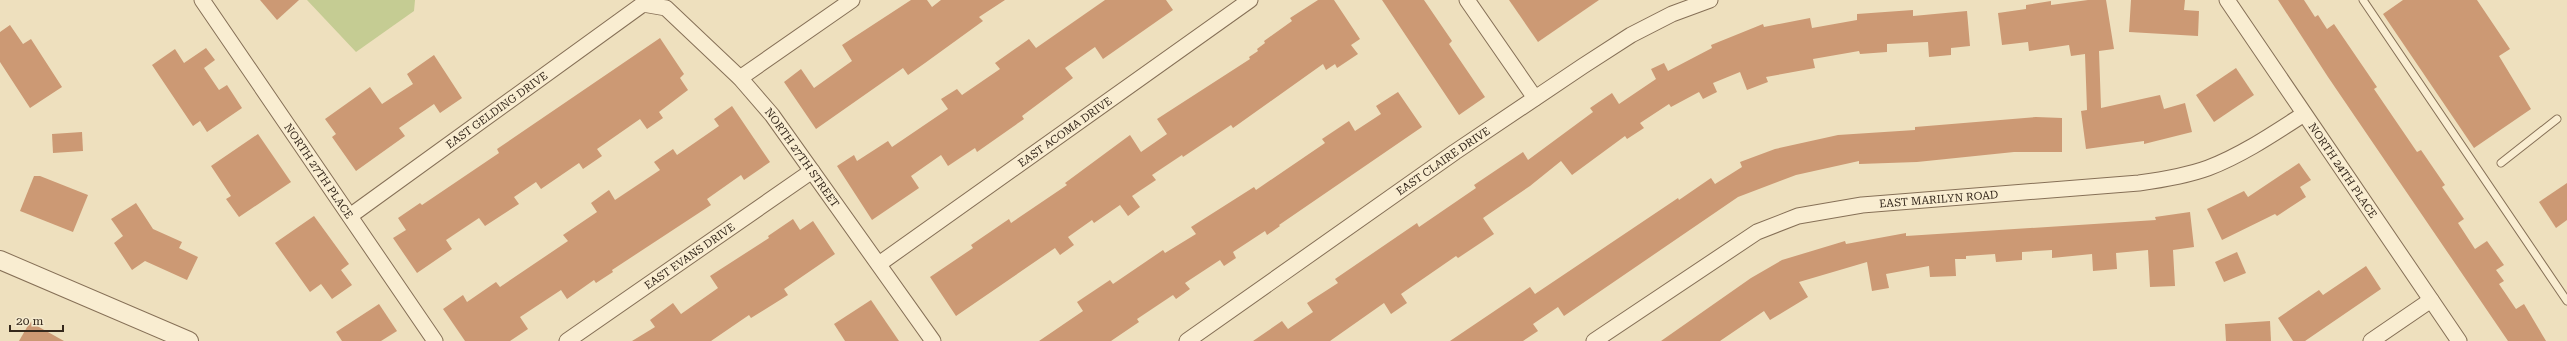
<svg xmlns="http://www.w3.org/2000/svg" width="2567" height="341" viewBox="0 0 2567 341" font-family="'Roboto Serif',serif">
<rect width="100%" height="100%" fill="#eee0be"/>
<path fill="#c5cc93" d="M307,0H415L414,11L356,52Z"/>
<g fill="#cc9974">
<path d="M260,0H299L277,20Z"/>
<path d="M911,0H927L932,7L941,0H1005L979,17L983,21L925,63L908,75L903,68L816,129L784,82L801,69L814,88L852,61L842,45Z"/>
<path d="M1105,0H1166L1173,10L1103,59L1095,47L1065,68L1073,78L1022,116L1024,119L977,152L975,148L948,166L941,155L911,176L919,188L872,220L837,166L854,155L857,161L888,141L892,147L948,109L941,99L957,89L962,95L1000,69L995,63L1029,39L1036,48Z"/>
<path d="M1318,0H1334L1360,39L1351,45L1358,54L1337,68L1335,64L1326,70L1323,64L1233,128L1231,125L1183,157L1182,155L1152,175L1156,180L1132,196L1140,207L1128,216L1120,205L1094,223L1092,220L1068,237L1074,245L1060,255L1055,248L956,316L930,277L973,248L971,245L1009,219L1011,223L1067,185L1065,183L1130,135L1141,152L1167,134L1157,119L1250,59L1249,57L1258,51L1257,49L1265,43L1264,41L1292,21L1290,18Z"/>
<path d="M1382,0H1424L1452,41L1449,44L1485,97L1459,115Z"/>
<path d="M1509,0H1599L1538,42Z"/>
<path d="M2088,0H2106L2114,49L2099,51L2101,108L2160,95L2164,109L2185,103L2192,132L2144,144V141L2086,149L2081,111L2087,110L2085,54L2071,56L2069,45L2029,51L2028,42L2002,45L1998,13L2026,9V5L2051,1V5Z"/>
<path d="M2131,0H2185L2184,10L2199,11L2198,36L2129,32Z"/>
<path d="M2278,0H2304L2315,17L2318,15L2327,29L2334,24L2377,87L2374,89L2417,152L2421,150L2445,185L2442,187L2464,219L2458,223L2475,249L2487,241L2504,265L2496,270L2504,281L2499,284L2516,309L2524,304L2546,341H2508L2328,77Z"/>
<path d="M2403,0H2477L2510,49L2499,56L2531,109L2474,148L2383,14Z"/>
<path d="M1913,10V16L1967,11L1970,46L1951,48V55L1929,57L1928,42L1887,44V52L1860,54L1859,51L1813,59L1815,68L1766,77L1768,82L1747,90L1740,72L1713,83L1717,92L1703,99L1699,92L1671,107L1669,104L1640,123L1644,128L1627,139L1625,136L1572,175L1561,161L1530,186L1483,218L1494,234L1458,258L1456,256L1401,294L1407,303L1391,314L1384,303L1330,341H1253L1282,321L1288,329L1313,312L1307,303L1338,283L1335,279L1417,223L1419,227L1476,188L1474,185L1523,152L1528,160L1593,112L1590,108L1612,93L1619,104L1656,79L1651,69L1664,63L1668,71L1712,48L1711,45L1763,24L1764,27L1810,18L1812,28L1857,20V14Z"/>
<path d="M10,25L23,44L31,39L62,87L30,108L0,62V32Z"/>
<path d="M660,38L684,74L680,78L688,90L659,112L663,118L647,129L640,119L597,149L602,156L583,169L579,163L541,189L536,182L514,197L519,204L485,226L479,218L446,240L452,249L417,273L393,238L406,230L398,218L420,203L422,205L499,153L497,149Z"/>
<path d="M206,48L215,60L204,68L219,90L227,85L242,108L207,132L200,121L193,126L152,65L175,49L184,63Z"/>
<path d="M434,55L462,98L440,113L434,104L399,128L405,136L356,171L332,137L336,134L325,119L370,87L382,104L413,84L407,74Z"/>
<path d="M2236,68L2254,95L2214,122L2196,95Z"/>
<path d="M1398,92L1422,127L1279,225L1280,226L1267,235L1265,231L1233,252L1236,258L1224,266L1220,260L1185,283L1190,289L1176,299L1173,295L1137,319L1139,322L1111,341H1039L1083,311L1077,302L1110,280L1113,284L1163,250L1165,253L1196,234L1191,227L1254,187L1256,190L1325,143L1322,139L1349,121L1355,131L1381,114L1376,106Z"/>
<path d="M732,106L770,162L744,180L741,175L707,199L711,205L612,270L613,272L596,283L594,280L567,299L561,290L520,317L528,329L510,341H465L443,309L463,295L467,302L496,282L500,287L568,241L563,235L597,212L591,203L609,190L615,200L660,170L654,162L673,149L677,155L719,126L714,119Z"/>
<path d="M2036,117L2062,118V152H2014L1917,162L1859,164V161L1796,175L1738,197L1564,316L1558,307L1533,324L1538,331L1523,341H1450L1530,287L1535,294L1678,198L1679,200L1711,178L1715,184L1742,167L1740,162L1775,149L1838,135L1915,130V127Z"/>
<path d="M82,132L83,151L53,153L52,134Z"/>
<path d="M258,134L291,182L239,217L226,199L231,196L211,166Z"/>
<path d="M2299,163L2311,180L2300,187L2306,197L2277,216L2275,214L2222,240L2207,209L2244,191L2248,197Z"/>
<path d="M34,176H40L88,195L73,232L20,211Z"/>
<path d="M2567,183V220L2556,228L2539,202Z"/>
<path d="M136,203L153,229L182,242L179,248L198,257L187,280L145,261L132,270L114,243L123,236L111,219Z"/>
<path d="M2190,212L2194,247L2173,250L2175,286L2150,287L2148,250L2116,253L2117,269L2093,271L2092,254L2052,258V250L2022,252V260L1996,262L1995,254L1966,256V259H1955L1956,276L1930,277L1929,266L1886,274L1889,288L1872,291L1867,262L1799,282L1808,297L1770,320L1764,311L1720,341H1661L1751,278L1782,260L1845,241L1846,244L1906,233V236L2156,220L2155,217Z"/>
<path d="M314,216L349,264L341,270L352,285L332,299L321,284L310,292L275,243Z"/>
<path d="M793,219L800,230L813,221L835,254L784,289L788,295L751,318L749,315L711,341H632L655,327L650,320L673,303L681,314L718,288L710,276L769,238L768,236Z"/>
<path d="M2237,252L2246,273L2224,282L2215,262Z"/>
<path d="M2366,266L2381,289L2305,341H2293L2278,318L2319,290L2323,295Z"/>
<path d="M871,300L899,341H845L834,324Z"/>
<path d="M379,304L397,331L381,341H342L336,332Z"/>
<path d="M2270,321L2271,341H2226L2225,324Z"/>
<path d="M30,322L64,341H19Z"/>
</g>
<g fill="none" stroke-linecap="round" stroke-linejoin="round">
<g stroke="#867057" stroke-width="9">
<g id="service">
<path d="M2363,0L2567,301"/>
<path d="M2501,163L2557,119"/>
</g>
</g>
<g stroke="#867057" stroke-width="17">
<g id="minor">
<path id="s1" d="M202,0L435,341"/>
<path d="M1467,0L1535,98"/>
<path id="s2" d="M2227,0L2459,341"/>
<path d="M740,78L852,0"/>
<path id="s3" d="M350,216L643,4L666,8L740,78L772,115L933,341"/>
<path id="s4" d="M879,264L1250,0"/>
<path id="s5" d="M567,341L812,171"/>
<path id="s6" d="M1187,341L1455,152L1583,66L1631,35L1672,14L1710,0"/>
<path id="s7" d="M1594,341L1757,232L1798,216L1862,205L2139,183C2161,180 2186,176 2208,168C2242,155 2273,134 2304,114"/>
<path d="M2371,341L2431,300"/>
</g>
</g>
<g stroke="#867057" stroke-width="20">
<path id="tertiary" d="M0,260L189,341"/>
</g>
<use href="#service" stroke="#f9edd1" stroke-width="7"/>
<use href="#minor" stroke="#f9edd1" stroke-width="15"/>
<use href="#tertiary" stroke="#f9edd1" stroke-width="18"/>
</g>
<g text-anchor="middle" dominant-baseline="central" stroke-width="4" stroke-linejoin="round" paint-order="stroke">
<g font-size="11" fill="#35281c" stroke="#f5eace">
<text stroke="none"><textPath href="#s3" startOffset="181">EAST GELDING DRIVE</textPath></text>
<text stroke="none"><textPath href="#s4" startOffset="228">EAST ACOMA DRIVE</textPath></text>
<text stroke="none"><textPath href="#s3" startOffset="588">NORTH 27TH STREET</textPath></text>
<text stroke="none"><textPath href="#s6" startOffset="313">EAST CLAIRE DRIVE</textPath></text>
<text stroke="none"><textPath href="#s1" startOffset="207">NORTH 27TH PLACE</textPath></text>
<text stroke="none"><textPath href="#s2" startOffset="206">NORTH 24TH PLACE</textPath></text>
<text stroke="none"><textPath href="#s7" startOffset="382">EAST MARILYN ROAD</textPath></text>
<text stroke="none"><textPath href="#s5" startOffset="149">EAST EVANS DRIVE</textPath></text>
</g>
</g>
<path d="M10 325v6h53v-6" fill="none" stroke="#35281c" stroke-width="2"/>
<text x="16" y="325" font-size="12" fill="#35281c" stroke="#f5eace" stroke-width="3" paint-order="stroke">20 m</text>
</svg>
